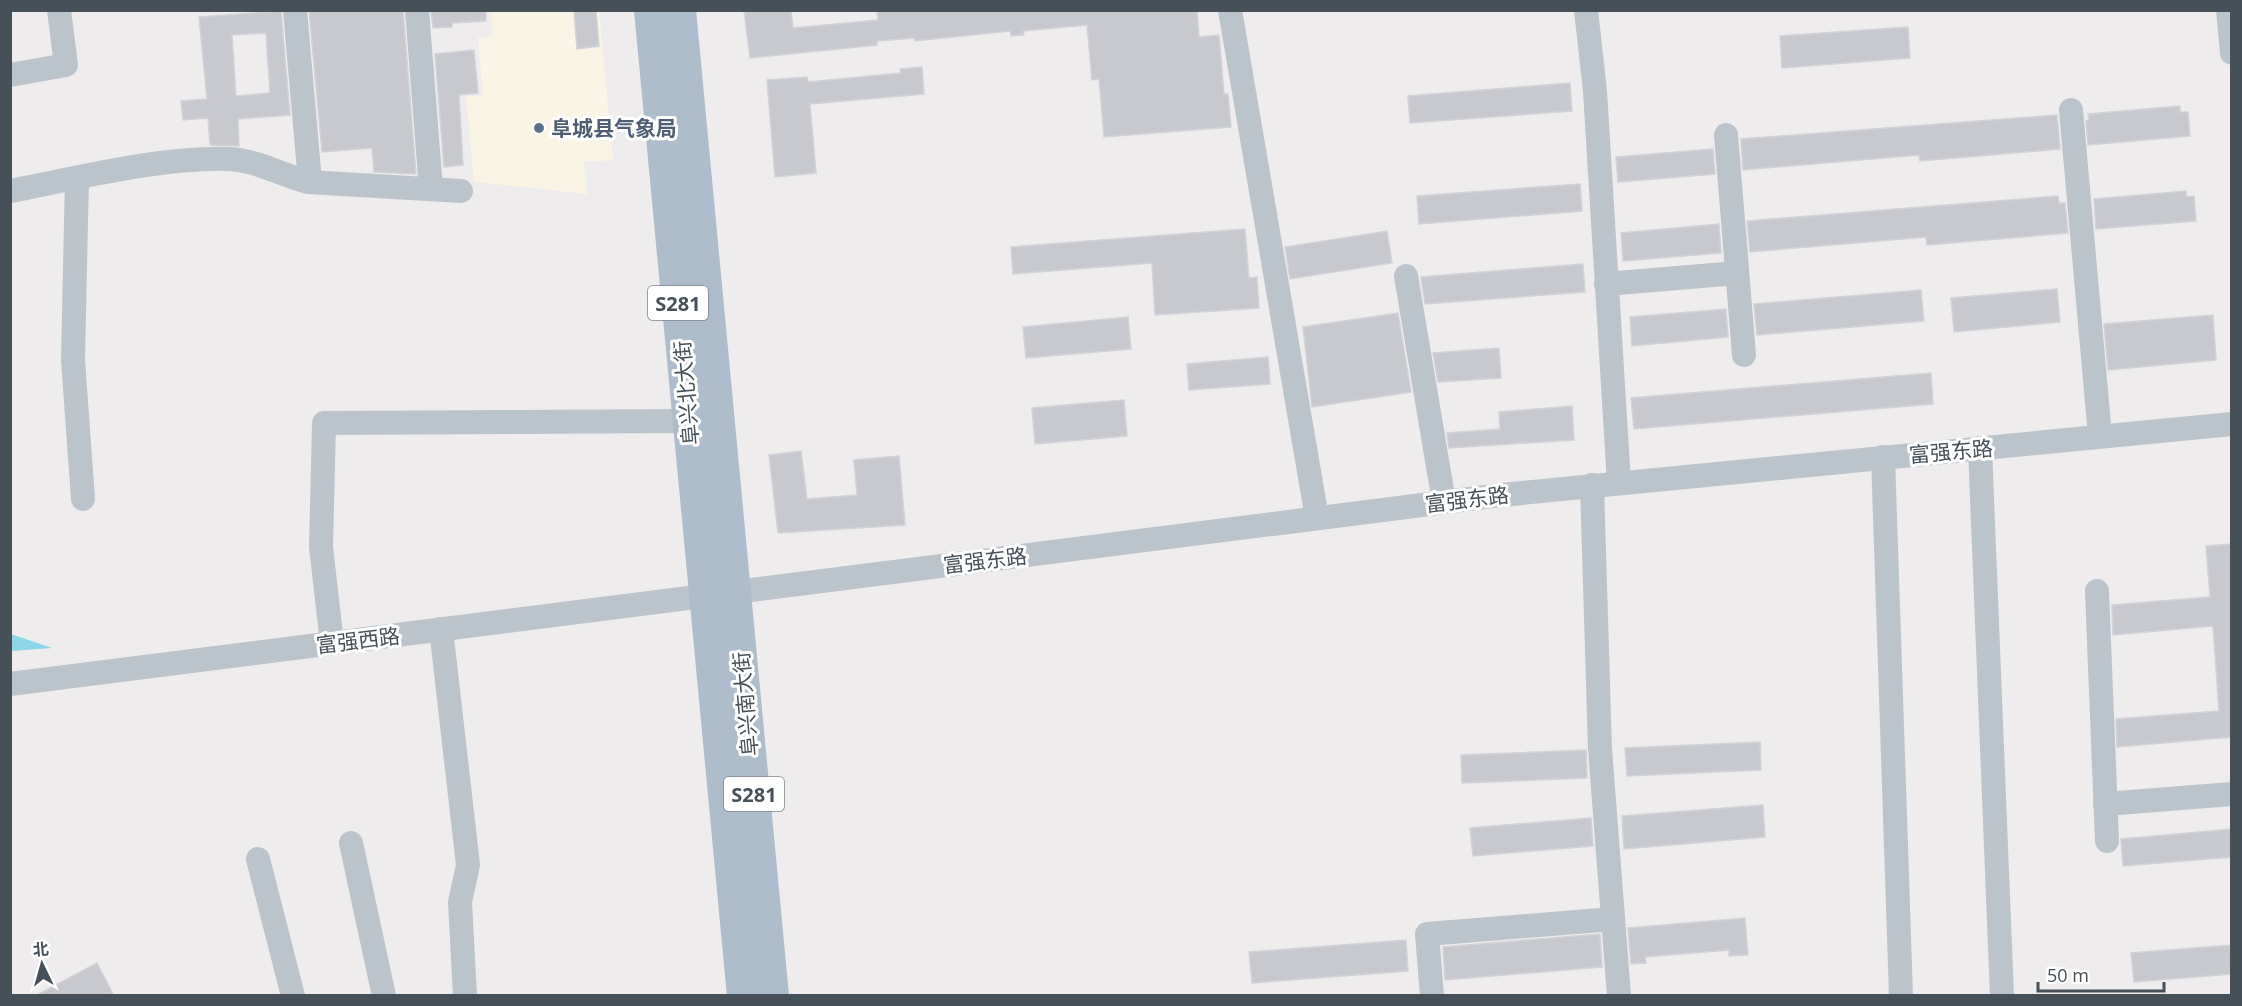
<svg xmlns="http://www.w3.org/2000/svg" width="2242" height="1006" viewBox="0 0 2242 1006" font-family="'Open Sans','Noto Sans SC',sans-serif">
<rect width="100%" height="100%" fill="#efeced"/>
<path fill="#faf4e5" d="M491,11H599L613,160L584,162L587,194L474,182L466,97L483,95L478,38L493,36Z"/>
<path fill="#8bd6e7" d="M11,634L52,648L11,651Z"/>
<g fill="#c7c9cf" stroke="#d1d3d8" stroke-width="1.5" fill-rule="evenodd">
<path d="M309,10H403L416,174L374,172L372,148L322,152Z"/>
<path d="M431,10H486V21L452,23V27L433,28Z"/>
<path d="M574,10H596L599,46L577,49Z"/>
<path d="M744,10H791L793,28L878,20L877,10H1197L1199,37L1219,35L1224,94H1228L1231,127L1104,137L1099,79L1092,80L1087,25L1023,31L1024,35L1011,36L1010,31L915,41V38L877,41V45L750,58Z"/>
<path d="M281,11L290,115L238,119L239,146L210,145L208,118L183,120L181,101L207,99L199,17ZM266,33L270,93L236,96L232,35Z"/>
<path d="M1908,27L1910,58L1782,68L1780,36Z"/>
<path d="M474,50L478,93L459,95L463,165L444,167L435,54Z"/>
<path d="M922,67L924,94L810,104L816,173L775,177L767,80L807,77L808,82L901,73L900,69Z"/>
<path d="M1570,83L1572,111L1410,123L1408,96Z"/>
<path d="M2180,106V112H2188L2190,136L2088,145L2086,121L2089,120L2088,114Z"/>
<path d="M2057,115L2060,149L1920,161L1919,155L1743,170L1741,139Z"/>
<path d="M1713,149L1715,174L1618,182L1616,157Z"/>
<path d="M1580,184L1582,211L1419,224L1417,196Z"/>
<path d="M2186,191V197L2194,196L2196,221L2096,229L2094,199Z"/>
<path d="M2058,196L2059,203H2065L2068,233L1927,245L1926,237L1750,252L1747,221Z"/>
<path d="M1719,224L1721,253L1623,261L1621,233Z"/>
<path d="M1245,229L1249,278L1257,277L1259,308L1155,315L1152,263L1013,274L1011,247Z"/>
<path d="M1387,231L1392,263L1290,279L1285,247Z"/>
<path d="M1583,264L1585,292L1425,304L1421,277Z"/>
<path d="M2057,289L2060,322L1954,332L1951,298Z"/>
<path d="M1921,290L1924,321L1757,335L1754,304Z"/>
<path d="M1726,309L1728,337L1632,346L1630,317Z"/>
<path d="M1398,313L1411,392L1312,407L1303,327Z"/>
<path d="M2213,315L2216,360L2108,370L2104,324Z"/>
<path d="M1128,317L1131,349L1026,358L1023,327Z"/>
<path d="M1499,348L1501,378L1438,382L1433,353Z"/>
<path d="M1268,357L1270,384L1189,390L1187,364Z"/>
<path d="M1931,373L1933,404L1634,429L1631,398Z"/>
<path d="M1124,400L1127,436L1035,444L1032,408Z"/>
<path d="M1572,406L1574,440L1449,448L1447,433L1500,429L1499,412Z"/>
<path d="M801,451L807,499L857,495L854,460L899,456L905,525L778,533L769,455Z"/>
<path d="M2232,544V737L2117,747L2116,719L2219,711L2213,626L2113,635L2112,605L2210,597L2206,546Z"/>
<path d="M1760,742L1761,770L1627,776L1625,748Z"/>
<path d="M1586,750L1587,778L1462,783L1461,755Z"/>
<path d="M1763,805L1765,837L1624,849L1622,816Z"/>
<path d="M1591,818L1593,846L1473,856L1470,828Z"/>
<path d="M2232,829V857L2123,866L2121,839Z"/>
<path d="M1745,918L1748,955L1729,956V950L1645,957L1646,963L1631,964L1628,928Z"/>
<path d="M1600,934L1602,967L1445,980L1443,947Z"/>
<path d="M1406,940L1408,971L1252,983L1249,952Z"/>
<path d="M2232,945V974L2134,982L2131,953Z"/>
<path d="M97,963L114,996H35Z"/>
</g>
<g fill="none" stroke-linecap="round" stroke-linejoin="round">
<g stroke="#bbc4cb" stroke-width="24">
<path d="M295,10L310,182"/>
<path d="M417,10L431,189"/>
<path d="M1230,10L1317,518"/>
<path d="M1586,10L1595,91L1619,483"/>
<path d="M2228,10L2232,53"/>
<path d="M10,75L66,65L59,10"/>
<path d="M2071,110L2100,436"/>
<path d="M1726,135L1744,355"/>
<path d="M77,178L73,360L83,499"/>
<path d="M10,191C78,178 160,157 229,159C256,160 282,175 308,182L461,191"/>
<path d="M1406,276L1444,502"/>
<path d="M1606,284L1737,273"/>
<path d="M1980,448L2002,996"/>
<path d="M1883,457L1901,996"/>
<path d="M1592,485L1600,749L1619,996"/>
<path d="M2097,591L2107,841"/>
<path d="M441,629L468,865L460,902L465,996"/>
<path d="M332,643L321,547L324,423L689,421"/>
<path d="M10,684L1501,495L2232,424"/>
<path d="M2105,804L2232,794"/>
<path d="M351,843L384,996"/>
<path d="M258,859L293,996"/>
<path d="M1432,996L1427,934L1613,919"/>
</g>
<g stroke="#adbdcb" stroke-width="32">
<path d="M650,10L743,996"/>
<path d="M680,10L773,996"/>
</g>
</g>
<circle fill="#5c6f8a" stroke="#fff" stroke-width="2" cx="539" cy="128" r="6"/>
<g text-anchor="middle" dominant-baseline="central" stroke-width="6" stroke-linejoin="round" paint-order="stroke">
<g fill="#fff" stroke="#7e848b" stroke-width="1.5">
<rect x="648" y="286" width="60" height="34" rx="4.5"/>
<rect x="724" y="777" width="60" height="34" rx="4.5"/>
</g>
<g font-size="20" font-weight="bold" fill="#465059">
<text x="678" y="303">S281</text>
<text x="754" y="794">S281</text>
</g>
<g font-size="21" font-weight="bold" fill="#4e5e75" stroke="#fff" text-anchor="start">
<text x="551" y="128">阜城县气象局</text>
</g>
<g font-size="21" fill="#465059" stroke="#fff">
<text transform="translate(686 393) rotate(-95)">阜兴北大街</text>
<text transform="translate(1951 451) rotate(-5)">富强东路</text>
<text transform="translate(1467 499) rotate(-7)">富强东路</text>
<text transform="translate(985 560) rotate(-7)">富强东路</text>
<text transform="translate(358 640) rotate(-7)">富强西路</text>
<text transform="translate(745 704) rotate(-95)">阜兴南大街</text>
</g>
</g>
<rect width="2242" height="1006" fill="none" stroke="#465059" stroke-width="24"/>
<g transform="translate(42 964) rotate(355)" stroke="#ffffff" stroke-width="4.5" paint-order="stroke">
<path d="M0-4.5L10 22L0 15L-10 22Z" fill="#465059"/>
<text y="-9" font-size="16" font-weight="bold" text-anchor="middle" fill="#465059">北</text>
</g>
<path d="M2038 982v9h126v-9" fill="none" stroke="#465059" stroke-width="3"/>
<text x="2047" y="982" font-size="18" fill="#465059" stroke="#ffffff" stroke-width="4.5" paint-order="stroke">50 m</text>
</svg>
